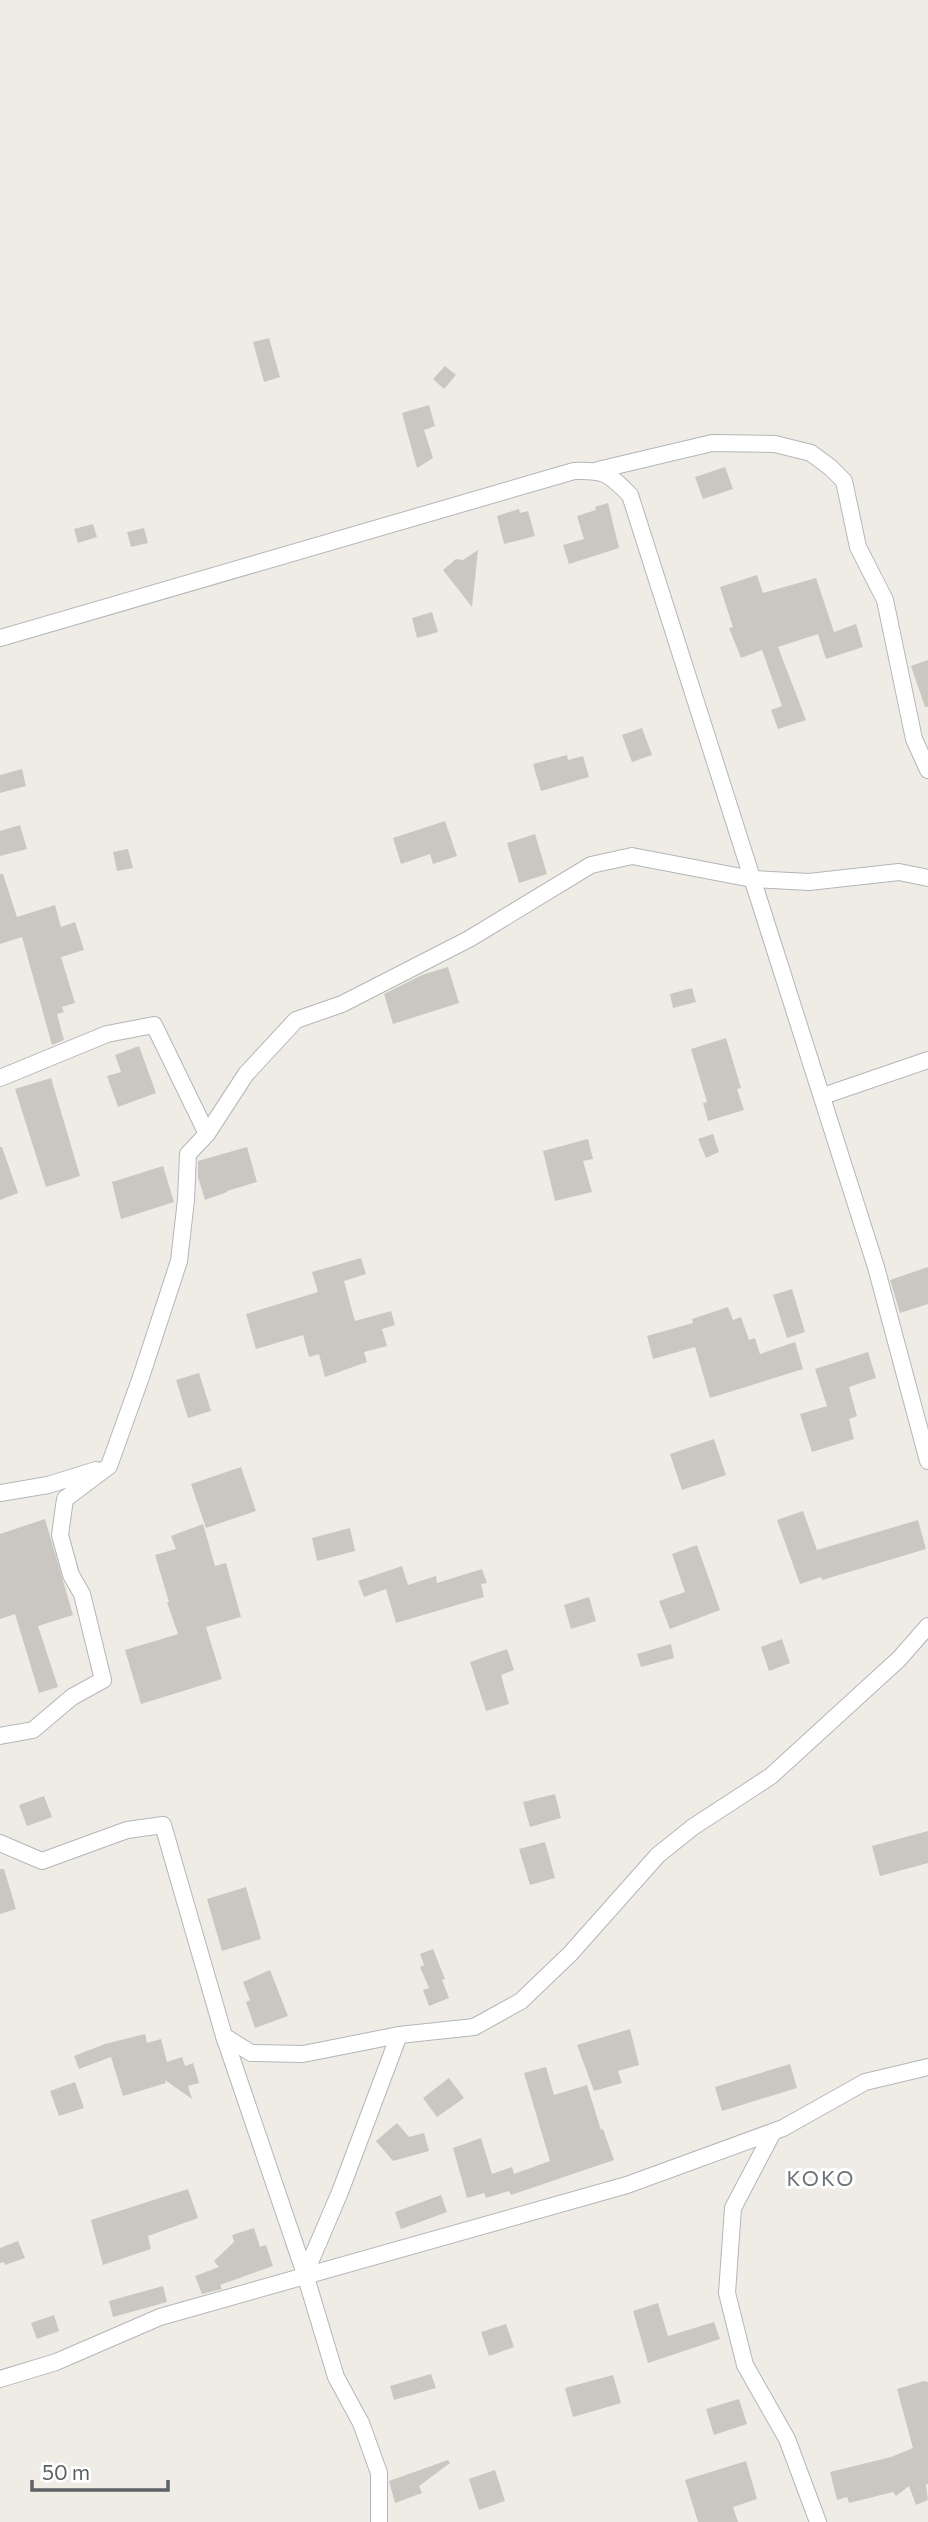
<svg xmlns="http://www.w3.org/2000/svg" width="928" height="2522" viewBox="0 0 928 2522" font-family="Commissioner,sans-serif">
<rect width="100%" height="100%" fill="#efece6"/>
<g fill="#cac7c2">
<path d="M269,338L280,377L264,382L253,342Z"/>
<path d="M445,366L456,375L444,389L433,379Z"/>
<path d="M429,405L435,426L424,430L433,458L417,468L402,413Z"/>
<path d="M725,467L733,489L703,499L695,477Z"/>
<path d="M608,503L619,548L569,564L563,545L584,539L577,516L596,510L595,507Z"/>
<path d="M519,509L520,513L528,511L535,536L504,544L497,516Z"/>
<path d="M93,524L97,537L78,543L74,529Z"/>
<path d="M144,528L148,543L131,547L127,532Z"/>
<path d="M478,550L472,607L443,570L456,559L463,560Z"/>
<path d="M757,575L763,593L816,578L834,632L856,624L863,647L826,659L818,634L778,647L806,720L778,729L771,710L782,706L762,650L741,658L729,628L733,627L720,587Z"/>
<path d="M432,612L438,632L417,638L412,618Z"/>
<path d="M928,660V707H925L911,666Z"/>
<path d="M642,728L652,755L632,762L622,735Z"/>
<path d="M567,755L568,760L583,756L589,777L541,791L533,764Z"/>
<path d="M22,769L26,786L0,793V775Z"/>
<path d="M445,821L457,856L433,864L430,854L401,864L393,838Z"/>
<path d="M20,825L27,849L0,856V831Z"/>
<path d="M535,834L547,874L519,883L507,843Z"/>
<path d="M128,849L133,868L117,871L113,852Z"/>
<path d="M0,874H3L17,917L55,905L61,927L75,922L84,950L61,957L75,1003L62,1007L64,1012L57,1014L64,1040L52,1045L22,937L0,944Z"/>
<path d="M448,967L459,1003L393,1024L384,994L422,975Z"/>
<path d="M692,988L696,1002L673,1008L670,994Z"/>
<path d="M726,1038L741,1088L737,1089L744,1110L708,1121L703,1103L707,1102L691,1049Z"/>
<path d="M139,1046L156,1093L118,1107L107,1076L121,1072L115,1055Z"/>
<path d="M51,1078L80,1176L46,1187L15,1089Z"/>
<path d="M713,1134L719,1152L706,1158L698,1139Z"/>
<path d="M588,1139L593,1159L583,1161L592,1192L555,1201L543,1151Z"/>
<path d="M0,1147H2L18,1193L0,1200Z"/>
<path d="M247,1147L257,1182L227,1191V1192L205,1200L198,1177V1161Z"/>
<path d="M163,1166L174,1202L121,1219L112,1182Z"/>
<path d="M361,1258L366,1274L344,1281L355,1321L391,1311L395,1325L382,1329L387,1346L364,1352L367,1362L325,1377L319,1354L309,1357L303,1335L256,1349L246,1314L318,1292L312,1272Z"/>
<path d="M928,1267V1304L900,1313L890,1280Z"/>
<path d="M792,1289L805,1332L787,1338L773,1295Z"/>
<path d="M728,1307L733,1320L741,1317L749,1340L755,1338L760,1354L795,1342L803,1369L710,1398L695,1347L653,1359L647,1336L693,1323L692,1319Z"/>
<path d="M868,1352L876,1378L849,1387L857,1416L849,1419L854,1439L812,1452L800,1414L827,1406L815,1369Z"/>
<path d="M199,1373L211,1411L188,1418L176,1380Z"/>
<path d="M714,1439L726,1475L682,1490L670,1454Z"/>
<path d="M241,1467L256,1511L206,1528L191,1484Z"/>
<path d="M803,1511L817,1550L918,1520L926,1549L822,1580L821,1577L800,1584L777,1520Z"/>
<path d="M45,1519L73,1615L38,1626L58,1687L39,1693L15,1614L0,1619V1534Z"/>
<path d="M203,1524L215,1566L226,1563L241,1617L206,1627L222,1679L141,1704L125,1650L178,1634L167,1602H169L155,1555L176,1549L171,1536Z"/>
<path d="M350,1528L355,1551L317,1561L312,1538Z"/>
<path d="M697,1545L720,1610L670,1629L659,1601L685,1592L672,1554Z"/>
<path d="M402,1566L408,1585L436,1576L437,1583L482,1569L487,1583L481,1584L484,1597L396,1623L386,1589L364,1597L358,1581Z"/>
<path d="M589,1597L596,1621L571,1629L564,1605Z"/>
<path d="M782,1639L790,1663L769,1671L761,1647Z"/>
<path d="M671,1644L674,1658L641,1667L637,1654Z"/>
<path d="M507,1649L514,1670L501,1675L509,1704L486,1711L470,1662Z"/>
<path d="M555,1794L561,1818L530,1827L523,1802Z"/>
<path d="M44,1796L52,1817L27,1826L19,1805Z"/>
<path d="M928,1831V1863L880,1876L872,1846Z"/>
<path d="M545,1842L555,1878L530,1885L519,1849Z"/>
<path d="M0,1869H4L16,1909L0,1914Z"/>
<path d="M246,1887L261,1939L222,1951L207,1899Z"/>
<path d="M433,1949L445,1979L442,1980L449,1998L429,2006L423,1990L429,1988L420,1967L424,1965L420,1954Z"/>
<path d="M270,1970L288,2016L255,2028L246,2002L250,2000L243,1982Z"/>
<path d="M630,2029L639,2065L618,2071L622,2083L594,2091L577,2045Z"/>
<path d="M145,2034L147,2043L161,2039L167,2062L182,2057L185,2066L193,2063L199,2083L188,2086L192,2099L165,2080L166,2083L123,2096L111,2057L79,2069L74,2056L105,2044Z"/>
<path d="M790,2064L797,2088L722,2111L715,2087Z"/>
<path d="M546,2067L554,2095L587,2085L601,2130L603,2129L614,2160L511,2195L509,2191L486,2198L484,2193L467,2198L453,2148L481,2138L492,2174L512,2167L514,2174L550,2161L524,2073Z"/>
<path d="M449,2078L464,2098L437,2117L423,2098Z"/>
<path d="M75,2082L84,2108L59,2116L50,2091Z"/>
<path d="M397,2123L409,2137L424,2133L429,2151L393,2161L376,2141Z"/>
<path d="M188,2189L198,2218L148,2236L151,2249L103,2265L91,2220Z"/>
<path d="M441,2195L447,2212L401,2229L395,2212Z"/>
<path d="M254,2228L260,2247L266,2245L273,2266L220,2285L222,2289L202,2294L195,2276L219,2267L214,2261L234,2242L232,2235Z"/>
<path d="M18,2241L25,2258L5,2265L4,2262L0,2263V2248Z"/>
<path d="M163,2286L167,2302L113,2317L109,2301Z"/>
<path d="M658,2303L668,2336L714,2322L720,2339L648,2363L633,2311Z"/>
<path d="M54,2315L59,2331L37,2339L31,2323Z"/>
<path d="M506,2324L514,2347L489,2356L481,2332Z"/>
<path d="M431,2374L436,2388L394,2400L390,2386Z"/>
<path d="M613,2375L621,2403L573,2417L565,2388Z"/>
<path d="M924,2381L928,2382V2484H926L928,2500L916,2505L909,2486L896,2496L893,2492L849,2503L847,2497L837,2500L830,2472L891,2457L913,2448L897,2389Z"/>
<path d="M739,2399L747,2424L714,2435L706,2409Z"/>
<path d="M448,2460L450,2463L419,2486L422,2493L395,2503L389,2481Z"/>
<path d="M746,2461L757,2499L733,2507L738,2522H698L685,2480Z"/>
<path d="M495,2470L505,2501L479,2510L469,2479Z"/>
</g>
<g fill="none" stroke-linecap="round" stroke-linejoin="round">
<g stroke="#b3b6b9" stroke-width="18">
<g id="minor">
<path d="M598,470L712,443L775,444L811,453L831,468L844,481L858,547L885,600L914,739L928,770"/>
<path d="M0,638L574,471C605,470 608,473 630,495L876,1267L928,1461"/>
<path d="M0,1078L107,1034L154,1025L207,1134L246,1074L296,1020L342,1004L469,939L591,865L632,856L752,879L809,882L899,872L928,878"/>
<path d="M823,1096L928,1060"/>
<path d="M0,1493L48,1485L96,1470"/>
<path d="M0,1736L33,1730L72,1697L103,1680L82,1594L71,1575L60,1535L65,1499L109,1466L141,1377L179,1261L186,1200L188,1154L207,1134"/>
<path d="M0,1843L42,1861L127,1830L163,1825L224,2036L251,2053L303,2054L399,2035L474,2027L503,2011L521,2001L570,1954L658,1855L693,1827L771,1776L899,1659L928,1626"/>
<path d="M224,2036L305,2274L336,2377L361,2423L379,2473V2522"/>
<path d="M773,2132L733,2208L727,2293L745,2365L787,2439L818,2522"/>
<path d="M305,2274L340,2192L399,2035"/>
<path d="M0,2379L56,2362L160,2317L627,2185L783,2128L865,2082L928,2067"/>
</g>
</g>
<use href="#minor" stroke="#fff" stroke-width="16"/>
</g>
<g text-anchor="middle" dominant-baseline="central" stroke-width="6" stroke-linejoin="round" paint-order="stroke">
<g font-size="21" letter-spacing="2" fill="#6e7377" stroke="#fff">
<text x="821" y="2177">KOKO</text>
</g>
</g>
<path d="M32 2480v10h136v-10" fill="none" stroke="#5d6165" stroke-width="3.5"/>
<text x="42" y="2480" font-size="21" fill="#5d6165" stroke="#ffffff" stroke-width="5" paint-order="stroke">50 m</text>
</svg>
